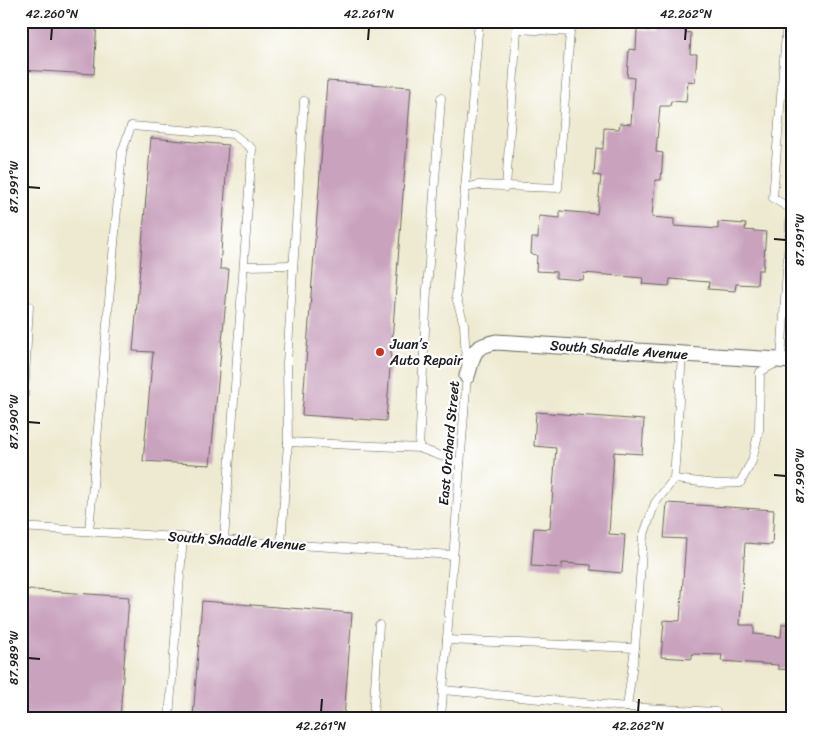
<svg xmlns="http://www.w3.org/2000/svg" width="814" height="739" viewBox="0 0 814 739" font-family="Sriracha,sans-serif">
<rect width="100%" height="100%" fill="#fff"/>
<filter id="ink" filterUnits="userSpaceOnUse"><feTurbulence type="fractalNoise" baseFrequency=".02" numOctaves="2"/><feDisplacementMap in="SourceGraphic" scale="10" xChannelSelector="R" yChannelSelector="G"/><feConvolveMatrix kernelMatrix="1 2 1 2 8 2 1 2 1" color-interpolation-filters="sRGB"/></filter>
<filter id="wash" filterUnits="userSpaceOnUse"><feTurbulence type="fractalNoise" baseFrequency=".0096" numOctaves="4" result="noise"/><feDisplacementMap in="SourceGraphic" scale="20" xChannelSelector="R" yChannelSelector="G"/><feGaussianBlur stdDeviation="1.12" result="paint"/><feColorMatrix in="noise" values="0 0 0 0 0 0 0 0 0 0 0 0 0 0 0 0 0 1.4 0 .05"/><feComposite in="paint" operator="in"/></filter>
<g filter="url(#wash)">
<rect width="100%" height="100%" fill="#eeead1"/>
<g id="blocks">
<g fill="#c9a2be">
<path d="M21,21H97L94,74L21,70Z"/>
<path d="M660,21H685V32L691,33L690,54H697L695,82L688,81L686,102L671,101L670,106H660L656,152L663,153L661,180H655L652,217L674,219V226L718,229V222L746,224L745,230L766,232L763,270H758L757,285L736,284L735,291L708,289L709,282L670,279L669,286L642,284L643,278L584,273L583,280L556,278V272L536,271L537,255L531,254L532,238H538L539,216L560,218V211L597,214L601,176L594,175L596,148L603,149L604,128L619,129L620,123L631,124L634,78L627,77L629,49L636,50L637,29L659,31Z"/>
<path d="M327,81L411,87L386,421L302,415Z"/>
<path d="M151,138L228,145L220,269H229L210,465L143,461L153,352L133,351Z"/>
<path d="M536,412L644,420L642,454L614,452L609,534L625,535L622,573L591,570V565L562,563V568L531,566L534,528L550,529L556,448L534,446Z"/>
<path d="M667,503L774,510L772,545L745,543L740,625H754V634L781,637L782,624H793V670L778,669V665L721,661L722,655L692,654V659L661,657L664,620L680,621L686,539L664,538Z"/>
<path d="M21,589L129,597L120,718H21Z"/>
<path d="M202,601L352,613L344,718H193Z"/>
</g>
</g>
</g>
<g filter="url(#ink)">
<use href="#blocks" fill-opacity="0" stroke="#66645b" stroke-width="1"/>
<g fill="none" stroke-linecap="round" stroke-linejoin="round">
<g stroke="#66645b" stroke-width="9">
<g id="lane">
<path d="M441,98L427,290L419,448L460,463"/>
<path d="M304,101L287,363L288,442L419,448"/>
<path d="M465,188L479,185L558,188L570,32L517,29L506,187"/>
<path d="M244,266L293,265"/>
<path d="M466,362L464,324L456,297L479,21"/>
<path d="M21,448L29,306"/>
<path d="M674,479L682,354"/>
<path d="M21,527L453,555"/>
<path d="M89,531L122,152L131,126L233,134L252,149L224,540"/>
<path d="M281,544L288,442"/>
<path d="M447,640L635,648"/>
<path d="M443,690L627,707L716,712L715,718"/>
<path d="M627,707L635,648L643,537L655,503L674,479L718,484L740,483L752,461L759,430L760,372L781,360L791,209L773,198L787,21"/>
<path d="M169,718L183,537"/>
<path d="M373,718L379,625"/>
<path d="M441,718L467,374"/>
</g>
</g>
<g stroke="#66645b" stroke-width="17">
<path id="street" d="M467,376C474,354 471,347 496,342L793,361"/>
</g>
<use href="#lane" stroke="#fff" stroke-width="8"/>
<use href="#street" stroke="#fff" stroke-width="15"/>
</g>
</g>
<path fill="none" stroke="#1c1c1c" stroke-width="2" d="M51,40L52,28M368,40L369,28M685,40L686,28M28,187L40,188M774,239L786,240M28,422L40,423M774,475L786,476M28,658L40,659M321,712L322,699M638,712L639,699"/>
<circle fill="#c8321e" stroke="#fff" stroke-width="2" cx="380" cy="352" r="5"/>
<g text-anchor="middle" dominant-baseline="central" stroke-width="4.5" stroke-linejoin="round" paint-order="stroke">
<g font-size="14" fill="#1c1c1c" stroke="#fff" text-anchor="start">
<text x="390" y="344">Juan’s<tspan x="390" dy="16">Auto Repair</tspan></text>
</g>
<g font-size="14" fill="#1c1c1c" stroke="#fff">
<text transform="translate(619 350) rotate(4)">South Shaddle Avenue</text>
<text transform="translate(449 443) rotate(-85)">East Orchard Street</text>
<text transform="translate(237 541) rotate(4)">South Shaddle Avenue</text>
</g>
</g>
<rect width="814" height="739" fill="none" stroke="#fff" stroke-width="55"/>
<rect x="28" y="28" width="758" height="684" fill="none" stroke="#1c1c1c" stroke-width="2"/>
<g font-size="12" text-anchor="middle" fill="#1c1c1c">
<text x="52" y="18">42.260°N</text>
<text x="369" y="18">42.261°N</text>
<text x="686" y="18">42.262°N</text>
<text transform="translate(14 187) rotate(-90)" y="4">87.991°W</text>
<text transform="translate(800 240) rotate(-90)" y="4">87.991°W</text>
<text transform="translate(14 422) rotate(-90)" y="4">87.990°W</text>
<text transform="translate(800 476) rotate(-90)" y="4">87.990°W</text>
<text transform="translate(14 658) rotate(-90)" y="4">87.989°W</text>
<text x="321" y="730">42.261°N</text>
<text x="638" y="730">42.262°N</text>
</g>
</svg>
